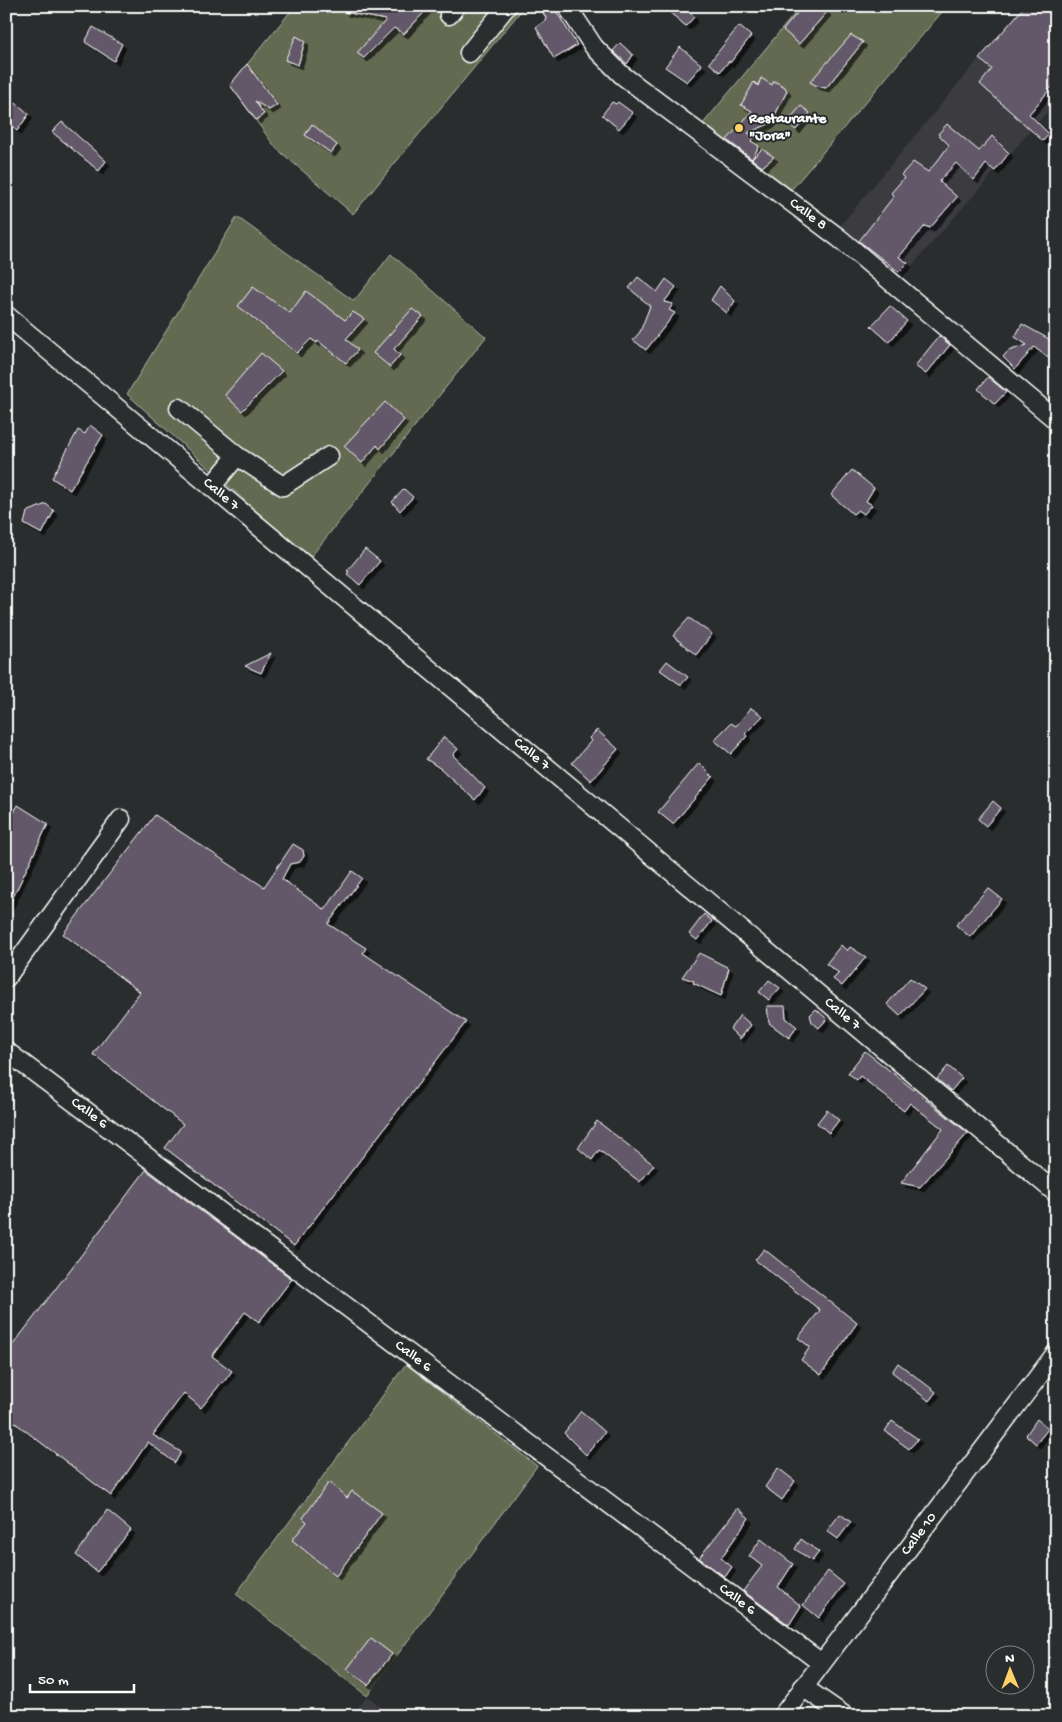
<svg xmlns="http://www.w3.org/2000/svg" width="1062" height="1722" viewBox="0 0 1062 1722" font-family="'Gochi Hand',sans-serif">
<defs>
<filter id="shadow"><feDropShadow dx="4" dy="4" stdDeviation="0" flood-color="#0009"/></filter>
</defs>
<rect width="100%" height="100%" fill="#2a2d2e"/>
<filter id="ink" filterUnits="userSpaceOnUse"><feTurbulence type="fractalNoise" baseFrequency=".02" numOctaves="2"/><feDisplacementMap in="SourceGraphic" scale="10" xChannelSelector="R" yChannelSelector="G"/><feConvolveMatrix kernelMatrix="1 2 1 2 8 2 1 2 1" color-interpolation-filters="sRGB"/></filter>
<g filter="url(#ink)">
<g fill="#3b3a40">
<path d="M1023,6H1046L1056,14V102L902,277L839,227Z"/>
<path d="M367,1696L393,1716H352Z"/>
</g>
<g fill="#646b51" stroke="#b2b5a8">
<path d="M295,6H525L353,214L276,148L230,85Z"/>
<path d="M801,6H947L791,190L702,125Z"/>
<path d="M237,217L354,301L391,254L486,337L309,559L127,394Z"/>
<path d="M406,1364L537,1466L367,1696L236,1594Z"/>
</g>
<g fill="#635969" stroke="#fff" filter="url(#shadow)">
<path d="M344,6H430L404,34L394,28L364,58L357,53L386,20L344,12Z"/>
<path d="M539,6H553L577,45L554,59L536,27L545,21L546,18Z"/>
<path d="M662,6H685L694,17L686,26Z"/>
<path d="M803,6H821L827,12L799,44L783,30Z"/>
<path d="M1025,6H1049L1056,12V82L1029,114L1049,134L1043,141L980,84L992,69L979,59Z"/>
<path d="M739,26L751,36L730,63L729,61L720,72L709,63Z"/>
<path d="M93,27L122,44L114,61L85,42Z"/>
<path d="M851,35L863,42L826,88L817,86L810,82Z"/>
<path d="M296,36L305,41L298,65L285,60Z"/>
<path d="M620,43L633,55L627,64L613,51Z"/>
<path d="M680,47L702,65L687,82L665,67Z"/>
<path d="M247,64L277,105L269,110L255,101L264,114L256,120L230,85Z"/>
<path d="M761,78L772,85L774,81L785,87L787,91L771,123L748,133L754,138L751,141L759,146L752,159L727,140L752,111L741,105L754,82L758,86Z"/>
<path d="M612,102L616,104L618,102L633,113L619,129L602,115Z"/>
<path d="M16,103L29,114L17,131L10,124L8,112Z"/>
<path d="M801,106L810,113L796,130L787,122Z"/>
<path d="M62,122L106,161L99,171L52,132Z"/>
<path d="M312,124L337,145L331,153L305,135Z"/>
<path d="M947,124L979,151L992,136L1009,153L995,171L986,164L974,180L956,163L939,181L957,197L930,228L925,226L899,257L908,263L899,272L859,241L894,196L891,193L904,178L901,175L913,162L928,172L939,159L949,145L938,134Z"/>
<path d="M762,149L774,157L762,167L752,159Z"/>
<path d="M638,277L657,292L666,279L676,287L664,302L673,304L669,310L675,313L646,350L633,340L640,332L650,306L629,288Z"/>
<path d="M720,286L735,301L727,313L711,300Z"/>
<path d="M253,287L290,313L306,291L345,320L353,312L364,319L346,339L358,350L346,363L318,341L317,343L311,339L297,353L238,306Z"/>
<path d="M890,306L907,321L889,342L871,326Z"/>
<path d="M412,309L423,316L394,349L400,355L390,367L373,353Z"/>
<path d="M1022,324L1056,343V364L1034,347L1015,369L1003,357L1008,351L1027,345L1015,337Z"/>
<path d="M939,336L950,345L926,374L915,366Z"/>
<path d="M261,353L282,371L242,411L225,395Z"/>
<path d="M988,377L1006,392L995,404L978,389Z"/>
<path d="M385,402L404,420L380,449L377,445L362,463L344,446Z"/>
<path d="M90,425L103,435L70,490L52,478L78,430L85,434Z"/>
<path d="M852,470L874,488L866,501L872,505L864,514L858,510L853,514L831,495Z"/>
<path d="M404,489L413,497L400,511L392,502Z"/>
<path d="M46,504L54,511L42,534L24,524L27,512Z"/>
<path d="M365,549L380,561L360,585L347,574L349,572L347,571Z"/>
<path d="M689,618L712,634L696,655L673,636Z"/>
<path d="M271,653L261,673L245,666Z"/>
<path d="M667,661L688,677L681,685L660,670Z"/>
<path d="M751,708L763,716L745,734L747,736L731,754L714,740L731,723L736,726Z"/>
<path d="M597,730L618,749L591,781L572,763L591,741L589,738Z"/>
<path d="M444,737L458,749L453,755L485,788L475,800L441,769L426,759Z"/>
<path d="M699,763L713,777L673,824L658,812Z"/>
<path d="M993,801L1001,808L986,826L978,819Z"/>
<path d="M18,805L48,824L6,912V827Z"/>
<path d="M155,815L264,887L293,844L303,850L304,856L300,862L290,864L282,879L325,910L352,871L362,878L328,924L366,948L363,953L466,1022L294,1246L165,1148L183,1124L93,1054L140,992L63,934Z"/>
<path d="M988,888L1002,899L970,937L956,925Z"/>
<path d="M704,914L712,921L697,940L689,934Z"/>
<path d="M841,945L847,951L850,947L866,957L842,986L833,979L839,973L826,964Z"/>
<path d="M699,953L729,968L721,996L693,983L694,981L682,977Z"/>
<path d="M910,978L925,989L900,1016L887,1004Z"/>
<path d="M769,980L780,988L769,1000L759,992Z"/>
<path d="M767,1006H785L786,1018L797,1027L789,1038L769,1023Z"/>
<path d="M816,1009L827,1019L819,1028L812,1022L810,1015Z"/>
<path d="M740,1015L751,1025L740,1039L730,1029Z"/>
<path d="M865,1051L968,1133L920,1187L901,1183L943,1129L910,1103L904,1111L860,1076L857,1080L848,1073Z"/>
<path d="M948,1066L962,1078L951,1091L937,1079Z"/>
<path d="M827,1110L839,1120L829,1133L817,1123Z"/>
<path d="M597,1121L654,1165L640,1182L599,1150L592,1160L578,1148Z"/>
<path d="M146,1170L292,1279L259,1322L245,1312L212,1356L232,1371L223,1383L222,1382L201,1408L184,1393L153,1435L181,1452L175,1463L148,1442L111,1496L6,1416V1354Z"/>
<path d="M764,1249L857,1323L821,1375L801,1360L810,1347L798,1338L820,1310L755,1260Z"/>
<path d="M898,1363L936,1392L929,1401L892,1372Z"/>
<path d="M581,1411L605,1432L586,1455L564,1433Z"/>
<path d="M1037,1419L1048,1429L1036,1444L1026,1435Z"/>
<path d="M892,1421L918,1439L909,1449L885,1431Z"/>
<path d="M778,1468L795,1481L782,1500L765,1487Z"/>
<path d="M329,1482L347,1498L352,1491L382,1513L336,1576L292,1540L307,1522L303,1518Z"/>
<path d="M738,1508L749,1518L721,1558L732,1567L725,1577L699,1558Z"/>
<path d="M107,1510L131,1530L97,1572L76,1555Z"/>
<path d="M840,1514L851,1522L838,1539L827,1531Z"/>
<path d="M761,1539L793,1564L778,1587L801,1606L789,1625L743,1591L762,1566L749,1556Z"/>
<path d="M801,1539L819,1552L812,1561L795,1549Z"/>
<path d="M828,1571L844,1584L819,1618L803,1605Z"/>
<path d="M371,1638L392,1654L368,1685L347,1669Z"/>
</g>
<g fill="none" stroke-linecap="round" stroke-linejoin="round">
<g stroke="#fff" stroke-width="21">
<g id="minor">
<path id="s1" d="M567,6L594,47L622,75L839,238L1056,420"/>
<path d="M449,15L456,6"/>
<path d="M469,53L507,6"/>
<path id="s2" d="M6,315L1056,1193"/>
<path d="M179,408L237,456L212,486"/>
<path d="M237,456L283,486L329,456"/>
<path d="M6,978L121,819"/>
<path id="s3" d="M6,1051L820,1662"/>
<path d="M803,1687L845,1716"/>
<path id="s4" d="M782,1716L1056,1353"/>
</g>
</g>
<use href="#minor" stroke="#2a2d2e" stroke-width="18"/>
</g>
</g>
<circle fill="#ffd166" stroke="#2a2d2e" stroke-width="2" cx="739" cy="128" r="5"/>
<g text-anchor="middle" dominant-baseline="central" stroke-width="4" stroke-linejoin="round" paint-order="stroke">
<g font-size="15" font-weight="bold" fill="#fff" stroke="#2a2d2e" text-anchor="start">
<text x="749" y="119">Restaurante<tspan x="749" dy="17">"Jora"</tspan></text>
</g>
<g font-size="15" fill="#fff" stroke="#2a2d2e">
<text stroke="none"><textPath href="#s1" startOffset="321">Calle 8</textPath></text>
<text stroke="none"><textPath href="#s2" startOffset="280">Calle 7</textPath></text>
<text stroke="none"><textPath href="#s2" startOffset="685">Calle 7</textPath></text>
<text stroke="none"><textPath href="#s2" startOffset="1090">Calle 7</textPath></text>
<text stroke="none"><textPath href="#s3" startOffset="104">Calle 6</textPath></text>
<text stroke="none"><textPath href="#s3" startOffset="509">Calle 6</textPath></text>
<text stroke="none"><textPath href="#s4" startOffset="228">Calle 10</textPath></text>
<text stroke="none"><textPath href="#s3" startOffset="914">Calle 6</textPath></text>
</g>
</g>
<rect width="1062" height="1722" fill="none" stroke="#2a2d2e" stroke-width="25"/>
<rect x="12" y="12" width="1037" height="1697" fill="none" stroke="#fff" stroke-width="2" filter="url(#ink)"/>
<g transform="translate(1010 1670) rotate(359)"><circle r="24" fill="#2a2d2e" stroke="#7f8182"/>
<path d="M0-4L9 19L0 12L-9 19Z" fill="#ffd166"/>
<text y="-8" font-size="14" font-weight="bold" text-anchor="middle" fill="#ffffff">N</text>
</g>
<path d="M30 1684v8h104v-8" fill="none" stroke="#ffffff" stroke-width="2.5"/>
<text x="38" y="1684" font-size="15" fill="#ffffff" stroke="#2a2d2e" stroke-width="4" paint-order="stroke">50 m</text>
</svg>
